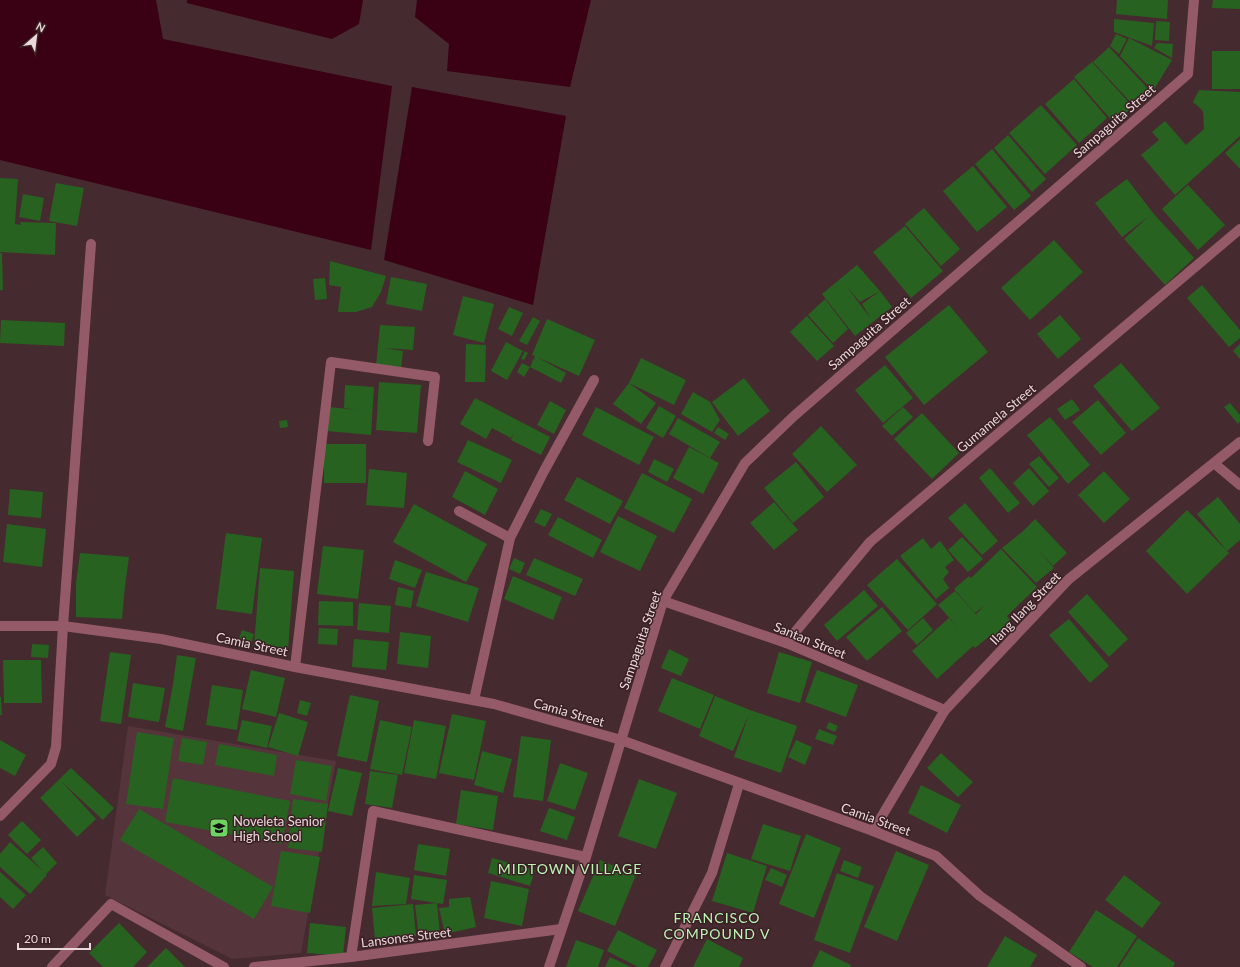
<svg xmlns="http://www.w3.org/2000/svg" width="1240" height="967" viewBox="0 0 1240 967" font-family="Lato,sans-serif">
<rect width="100%" height="100%" fill="#452a2f"/>
<path fill="#55343b" d="M128,726L336,761L301,953L232,959L105,895Z"/>
<g fill="#3a0014">
<path d="M0,0H156L163,39L392,86L371,250L0,160Z"/>
<path d="M187,0H363L359,24L332,39L187,3Z"/>
<path d="M417,0H591L570,87L447,71L449,44L415,17Z"/>
<path d="M412,87L566,116L533,305L384,260Z"/>
</g>
<g fill="#286220">
<path d="M1117,0H1168L1167,19L1116,14Z"/>
<path d="M1213,0H1240V9L1212,8Z"/>
<path d="M1114,19L1154,23L1152,46L1114,32Z"/>
<path d="M1156,21L1170,22L1169,41L1155,40Z"/>
<path d="M1116,34L1127,39L1119,54L1110,46Z"/>
<path d="M1129,38L1172,60L1153,91L1120,56Z"/>
<path d="M1157,43L1173,44L1172,58L1154,48Z"/>
<path d="M1109,47L1152,93L1135,107L1093,62Z"/>
<rect x="1212" y="51" width="28" height="38"/>
<path d="M1092,62L1133,107L1114,123L1074,77Z"/>
<path d="M1074,79L1107,118L1079,143L1045,104Z"/>
<path d="M1199,90L1240,92V136L1175,195L1141,155L1159,140L1152,132L1165,121L1186,145L1204,129L1203,111L1193,102Z"/>
<path d="M1041,105L1077,145L1045,174L1009,133Z"/>
<path d="M1008,135L1046,179L1032,192L994,148Z"/>
<path d="M1240,139V169L1225,153Z"/>
<path d="M992,149L1031,196L1014,210L975,164Z"/>
<path d="M973,166L1007,207L977,232L943,191Z"/>
<path d="M0,178L18,179L15,224L21,225L20,222L56,223L55,255L0,252Z"/>
<path d="M1127,179L1153,213L1194,258L1165,285L1124,239L1149,216L1122,237L1095,203Z"/>
<path d="M56,183L84,188L77,226L49,221Z"/>
<path d="M1188,185L1225,225L1198,250L1162,209Z"/>
<path d="M23,194L44,198L40,221L19,217Z"/>
<path d="M924,208L960,249L941,266L905,224Z"/>
<path d="M905,226L943,271L911,298L873,252Z"/>
<path d="M1054,240L1083,272L1030,320L1001,288Z"/>
<path d="M0,253H2L3,290H0Z"/>
<path d="M330,261L386,276L381,292L372,307L356,312H338L341,287L329,285Z"/>
<path d="M857,265L880,291L860,302L847,287L871,319L862,304L880,291L892,307L855,336L822,294Z"/>
<path d="M391,277L427,284L422,311L386,304Z"/>
<path d="M325,278L327,299L315,300L313,279Z"/>
<path d="M1202,285L1240,330V338L1229,347L1187,298Z"/>
<path d="M463,296L494,304L484,343L453,335Z"/>
<path d="M825,299L848,329L833,343L808,315Z"/>
<path d="M949,305L988,352L924,405L885,357Z"/>
<path d="M509,307L523,313L512,336L498,329Z"/>
<path d="M1060,315L1081,339L1058,359L1037,334Z"/>
<path d="M807,316L834,346L817,361L790,332Z"/>
<path d="M533,317L540,321L527,345L519,341Z"/>
<path d="M547,319L595,340L579,376L537,357L566,373L561,383L530,367L535,356L532,355Z"/>
<path d="M1,320L65,323L64,346L0,343Z"/>
<path d="M380,325L415,327L413,350L384,348L403,351L401,370L376,366Z"/>
<path d="M506,342L523,351L507,380L491,371Z"/>
<path d="M466,344L486,345L485,382H465Z"/>
<path d="M1240,344V359L1233,351Z"/>
<path d="M525,351L528,353L524,360L521,359Z"/>
<path d="M641,358L686,380L674,405L629,383L656,403L641,424L613,404L629,383Z"/>
<path d="M522,363L530,367L524,377L517,372Z"/>
<path d="M1121,363L1160,408L1132,431L1093,386Z"/>
<path d="M885,365L913,398L883,423L855,390Z"/>
<path d="M744,378L770,411L738,436L712,402Z"/>
<path d="M379,382L421,385L417,433L376,430Z"/>
<path d="M345,385L374,387L371,435L327,431L328,407L359,410L344,408Z"/>
<path d="M693,392L710,402L720,420L712,432L681,414Z"/>
<path d="M475,398L550,437L541,455L511,440L514,432L511,438L492,428L486,439L460,424Z"/>
<path d="M1072,399L1080,410L1065,420L1057,409Z"/>
<path d="M1098,400L1126,433L1101,455L1072,422Z"/>
<path d="M550,401L566,410L554,434L537,425Z"/>
<path d="M1230,403L1240,415V421L1238,424L1224,407Z"/>
<path d="M659,406L676,416L663,438L646,428Z"/>
<path d="M596,407L654,437L639,465L582,435Z"/>
<path d="M903,407L913,417L892,436L882,426Z"/>
<path d="M922,413L959,453L932,479L894,439Z"/>
<path d="M1050,417L1090,465L1068,484L1027,435Z"/>
<path d="M678,418L720,442L710,458L669,434Z"/>
<path d="M287,420L288,427L280,428L279,421Z"/>
<path d="M821,426L857,465L827,492L792,454Z"/>
<path d="M718,427L729,434L725,440L714,433Z"/>
<path d="M468,440L512,460L501,483L457,462Z"/>
<rect x="324" y="444" width="42" height="39"/>
<path d="M689,447L719,463L703,494L673,478Z"/>
<path d="M1039,456L1059,478L1049,487L1029,464Z"/>
<path d="M654,459L674,469L667,482L648,472Z"/>
<path d="M796,462L824,497L793,523L764,488Z"/>
<path d="M990,468L1020,503L1008,513L979,478Z"/>
<path d="M1029,468L1049,491L1033,506L1013,483Z"/>
<path d="M369,469L407,473L404,508L366,505Z"/>
<path d="M465,471L498,489L485,515L452,497Z"/>
<path d="M1104,471L1130,499L1104,523L1078,495Z"/>
<path d="M642,473L692,499L674,533L624,508Z"/>
<path d="M577,477L623,501L610,524L564,500Z"/>
<path d="M10,489L43,492L41,518L8,515Z"/>
<path d="M1218,497L1240,524V540L1227,551L1197,514Z"/>
<path d="M774,502L798,530L774,550L750,523Z"/>
<path d="M965,503L998,541L982,555L948,518Z"/>
<path d="M414,504L487,544L466,582L393,542Z"/>
<path d="M541,509L552,514L545,527L534,522Z"/>
<path d="M1187,510L1229,553L1187,594L1146,551Z"/>
<path d="M618,516L657,536L640,571L600,552Z"/>
<path d="M558,517L602,540L593,558L548,535Z"/>
<path d="M1035,519L1067,553L1053,566L1036,548L1054,568L1036,583L1002,548L1022,532Z"/>
<path d="M7,524L46,529L42,567L3,562Z"/>
<path d="M226,533L262,538L252,614L216,609Z"/>
<path d="M962,537L983,559L968,572L948,550Z"/>
<path d="M923,538L931,549L940,541L954,560L945,567L949,572L943,579L949,588L936,599L900,556Z"/>
<path d="M323,546L364,550L358,599L317,594Z"/>
<path d="M1001,549L1037,587L1007,616L1010,620L994,636L992,634L975,648L973,646L937,679L912,651L949,618L960,630L938,605L955,591L981,620L976,614L985,605L975,613L954,589L969,576L971,578Z"/>
<path d="M80,553L129,557L125,586L122,619L76,617V583Z"/>
<path d="M514,558L525,563L520,574L509,569Z"/>
<path d="M534,558L583,579L575,596L526,575Z"/>
<path d="M897,559L937,604L908,630L867,585Z"/>
<path d="M395,560L422,570L415,588L389,579Z"/>
<path d="M260,568L294,571L288,649L254,646Z"/>
<path d="M426,572L479,588L468,622L416,606Z"/>
<path d="M513,576L562,597L553,620L504,599Z"/>
<path d="M398,587L414,591L411,608L395,605Z"/>
<path d="M864,590L878,606L837,641L824,625Z"/>
<path d="M1087,594L1128,639L1109,657L1068,612Z"/>
<path d="M319,601L353,602V626L318,625Z"/>
<path d="M359,603L391,606L389,633L357,630Z"/>
<path d="M882,607L902,631L867,661L846,637Z"/>
<path d="M923,618L933,630L917,645L906,633Z"/>
<path d="M1069,619L1109,666L1090,683L1049,635Z"/>
<path d="M319,628L338,629L337,645L318,644Z"/>
<path d="M242,630L254,634L251,643L239,639Z"/>
<path d="M400,632L431,636L428,668L397,664Z"/>
<path d="M354,639L389,642L386,670L352,667Z"/>
<path d="M32,644L49,645L48,658L31,657Z"/>
<path d="M669,649L689,659L681,676L661,668Z"/>
<path d="M110,652L131,655L121,724L100,721Z"/>
<path d="M779,652L812,662L800,703L767,693Z"/>
<path d="M177,655L196,658L183,731L165,727L173,684Z"/>
<path d="M3,660H41L42,703H4Z"/>
<path d="M251,670L285,678L276,717L242,709Z"/>
<path d="M817,670L858,685L846,717L805,702Z"/>
<path d="M672,678L714,695L700,729L658,711Z"/>
<path d="M133,683L165,688L159,722L128,717Z"/>
<path d="M212,685L243,690L237,730L206,725Z"/>
<path d="M350,695L379,701L367,762L337,756Z"/>
<path d="M715,696L750,710L797,726L781,773L734,757L749,714L733,751L699,736Z"/>
<path d="M0,697H1L2,715H0Z"/>
<path d="M300,700L311,703L307,716L297,713Z"/>
<path d="M279,713L308,722L298,756L268,747Z"/>
<path d="M452,714L486,721L474,780L439,773Z"/>
<path d="M242,720L272,726L267,748L237,741Z"/>
<path d="M380,720L412,727L402,775L370,769Z"/>
<path d="M414,720L446,726L436,779L404,773Z"/>
<path d="M829,722L838,726L835,732L826,728Z"/>
<path d="M819,729L837,736L833,745L815,739Z"/>
<path d="M137,732L174,738L163,809L126,804Z"/>
<path d="M521,736L551,740L543,801L513,797Z"/>
<path d="M182,738L207,742L203,765L178,761Z"/>
<path d="M0,740L26,755L15,776L0,768Z"/>
<path d="M796,740L812,747L805,765L788,757Z"/>
<path d="M219,744L277,755L274,776L215,765Z"/>
<path d="M482,751L512,759L503,793L474,785Z"/>
<path d="M941,753L973,782L958,797L927,768Z"/>
<path d="M296,760L332,766L326,801L290,794Z"/>
<path d="M560,763L588,773L575,810L547,801Z"/>
<path d="M71,768L114,808L103,820L62,782L96,819L77,837L40,798Z"/>
<path d="M338,768L362,773L352,816L328,811Z"/>
<path d="M370,771L398,775L392,808L365,804Z"/>
<path d="M173,778L290,801L282,844L165,822Z"/>
<path d="M639,779L677,793L656,849L618,836Z"/>
<path d="M921,785L961,805L947,833L908,813Z"/>
<path d="M461,790L498,796L493,830L456,824Z"/>
<path d="M293,799L328,804L322,852L288,848Z"/>
<path d="M549,808L575,817L567,840L540,831Z"/>
<path d="M139,809L273,887L254,919L120,840Z"/>
<path d="M22,821L41,840L27,854L8,835Z"/>
<path d="M763,824L801,836L790,871L751,859Z"/>
<path d="M806,834L841,848L814,918L779,904Z"/>
<path d="M10,842L43,871L31,858L43,847L57,863L46,874L47,875L30,894L0,867V854Z"/>
<path d="M418,844L450,849L446,876L414,870Z"/>
<path d="M281,851L320,857L310,913L271,906Z"/>
<path d="M896,851L929,865L897,941L864,927Z"/>
<path d="M727,853L767,866L753,913L712,901Z"/>
<path d="M492,858L535,870L530,886L488,873Z"/>
<path d="M600,860L636,875L615,926L578,911Z"/>
<path d="M844,860L862,867L858,878L840,871Z"/>
<path d="M771,868L787,875L782,887L765,880Z"/>
<path d="M0,872L26,895L13,909L0,897Z"/>
<path d="M376,872L410,878L406,904L372,906Z"/>
<path d="M837,873L874,886L850,953L814,940Z"/>
<path d="M414,875L447,880L443,904L411,899Z"/>
<path d="M1124,875L1161,903L1142,928L1105,900Z"/>
<path d="M491,881L529,889L522,926L484,918Z"/>
<path d="M470,897L476,927L445,934L439,908L449,907V899Z"/>
<path d="M437,903L440,936L419,938L415,905Z"/>
<path d="M413,904L416,936L375,940L372,908Z"/>
<path d="M1096,910L1137,936L1117,967H1093L1069,952Z"/>
<path d="M119,923L147,952L133,967H103L89,953Z"/>
<path d="M310,923L346,927L343,956L307,953Z"/>
<path d="M618,930L657,950L648,967H638L607,951Z"/>
<path d="M1005,936L1037,955L1030,967H987Z"/>
<path d="M1138,938L1175,963L1173,967H1119Z"/>
<path d="M707,939L743,958L739,967H693Z"/>
<path d="M576,940L604,950L598,967H566Z"/>
<path d="M166,948L185,967H147Z"/>
<path d="M820,950L851,965L850,967H812Z"/>
<path d="M610,957L631,967H605Z"/>
</g>
<g fill="none" stroke-linecap="round" stroke-linejoin="round">
<g stroke="#955a67" stroke-width="10">
<path d="M1215,464L1240,485"/>
<path d="M459,511L510,538"/>
<path d="M663,601L786,643L945,710"/>
<path d="M0,626H63L161,639L295,667L494,704L621,740L873,831L936,856L980,896L1081,967"/>
<path d="M786,643L870,542L1240,229"/>
<path d="M295,667L331,362L435,377L428,441"/>
<path d="M474,700L510,538L544,471L594,380"/>
<path d="M0,816L51,764L56,747L63,626L91,244"/>
<path d="M873,831L945,710L1069,579L1240,442"/>
<path d="M351,957L373,811L586,857"/>
<path d="M52,967L111,904L224,967"/>
<path d="M254,967L351,957L561,929"/>
<path d="M549,967L586,857L663,601L745,463L794,416L1188,74L1194,0"/>
<path d="M665,967L712,873L739,784"/>
</g>
</g>
<defs>
<g id="school-square" transform="scale(1)"><rect x="-9" y="-9" width="18" height="18" rx="4" fill="#6ed360" stroke="#3a2025"/><path d="M0-5L7-2L0 1L-7-2ZM-4 1L0 2.5L4 1V4Q0 6-4 4Z" fill="#111"/></g>
</defs>
<g fill-rule="evenodd">
<use href="#school-square" x="219" y="828"/>
</g>
<g text-anchor="middle" dominant-baseline="central" stroke-width="3" stroke-linejoin="round" paint-order="stroke">
<g font-size="13" fill="#ebd8db" stroke="#3a2025">
<text transform="translate(1114 121) rotate(-41)">Sampaguita Street</text>
<text transform="translate(869 333) rotate(-41)">Sampaguita Street</text>
<text transform="translate(996 418) rotate(-40)">Gumamela Street</text>
<text transform="translate(1025 608) rotate(-46)">Ilang Ilang Street</text>
<text transform="translate(640 640) rotate(-71)">Sampaguita Street</text>
<text transform="translate(810 640) rotate(22)">Santan Street</text>
<text transform="translate(252 644) rotate(12)">Camia Street</text>
<text transform="translate(569 712) rotate(16)">Camia Street</text>
<text transform="translate(876 819) rotate(20)">Camia Street</text>
<text transform="translate(406 937) rotate(-7)">Lansones Street</text>
</g>
<g font-size="13" fill="#ebd8db" stroke="#3a2025" text-anchor="start">
<text x="233" y="821">Noveleta Senior<tspan x="233" dy="15">High School</tspan></text>
</g>
<g font-size="14" letter-spacing="1" fill="#bdf4b5" stroke="#3a2025">
<text x="570" y="868">MIDTOWN VILLAGE</text>
<text x="717" y="917">FRANCISCO<tspan x="717" dy="16">COMPOUND V</tspan></text>
</g>
</g>
<g transform="translate(36 36) rotate(28)" stroke="#3a2025" stroke-width="3" paint-order="stroke">
<path d="M0-3L7 15L0 10L-7 15Z" fill="#ebd8db"/>
<text y="-6" font-size="11" font-weight="bold" text-anchor="middle" fill="#ebd8db">N</text>
</g>
<path d="M18 943v6h72v-6" fill="none" stroke="#ebd8db" stroke-width="2"/>
<text x="24" y="943" font-size="12" fill="#ebd8db" stroke="#3a2025" stroke-width="3" paint-order="stroke">20 m</text>
</svg>
